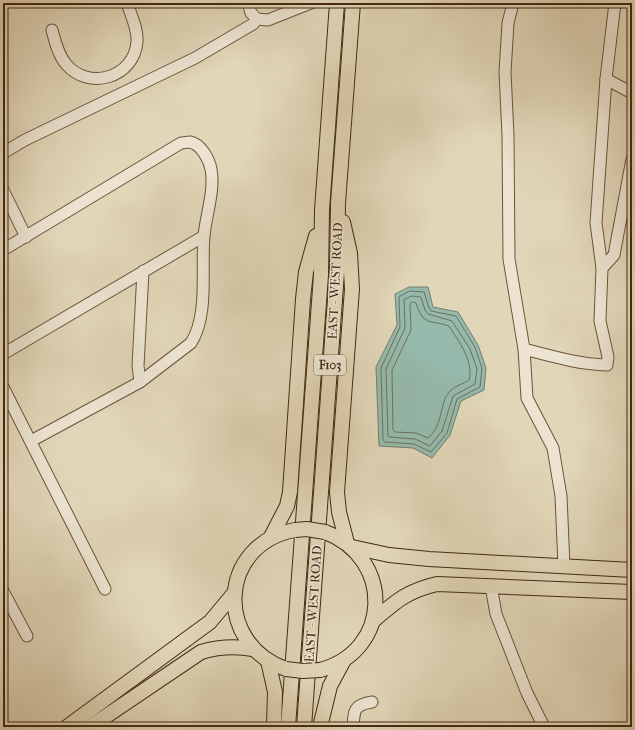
<svg xmlns="http://www.w3.org/2000/svg" width="635" height="730" viewBox="0 0 635 730" font-family="'IM FELL French Canon',serif">
<rect width="100%" height="100%" fill="#e1d6b8"/>
<filter id="stains"><feTurbulence type="fractalNoise" baseFrequency=".005" numOctaves="4"/><feColorMatrix values="0 0 0 0 .2 0 0 0 0 .09 0 0 0 0 .02 0 0 0 .5 -.17"/></filter>
<radialGradient id="worn" r=".72"><stop offset=".6" stop-color="#630" stop-opacity="0"/><stop offset="1" stop-color="#630" stop-opacity=".3"/></radialGradient>
<path fill="#95b9ab" stroke="#747f6d" d="M409,287H428L433,307L458,312L478,345L486,368L484,390L461,401L450,435L432,458L413,448L379,446L376,367L397,325L395,294Z"/>
<g fill="none" stroke-linecap="round" stroke-linejoin="round">
<g stroke="#6c705e" stroke-width="1">
<path d="M410,291L424,292L429,308L431,311L456,316L475,347L482,368L480,387L457,399L447,433L431,452L414,444L385,442L383,440L381,368L400,327L399,297Z"/>
<path d="M412,296L421,297L425,310L428,314L452,321L470,349L477,369L475,384L453,396L442,431L430,446L415,439L389,437L388,436L386,369L405,328L404,300Z"/>
<path d="M413,302L416,303C424,327 429,319 449,326C459,342 474,361 469,380C463,384 455,386 450,391C439,402 444,425 428,438L416,433L395,432L393,430L392,370L411,330L410,304Z"/>
</g>
<g stroke="#6a543a" stroke-width="13">
<g id="minor">
<path d="M248,3L251,13L257,19L268,20L311,3"/>
<path d="M513,3L508,23L505,72L508,135L509,259L524,349L527,398L553,448L561,496L564,566"/>
<path d="M52,30C55,41 58,55 66,64C88,91 134,78 137,42C138,29 131,15 127,3"/>
<path d="M606,79L632,93"/>
<path d="M3,153L25,140L195,58L253,24L257,19"/>
<path d="M3,190L26,237"/>
<path d="M3,250L181,143C183,143 187,142 190,142C201,144 209,159 211,169C215,191 206,214 204,236C201,268 209,315 191,343L140,382"/>
<path d="M602,268L614,255L632,159"/>
<path d="M524,349C551,356 578,364 607,365L608,357L600,321L602,268L596,223L606,79L615,3"/>
<path d="M3,354L204,236"/>
<path d="M3,387L105,589"/>
<path d="M31,441L140,382L138,366L143,271"/>
<path d="M491,586L496,614L527,693L544,727"/>
<path d="M3,591L27,636"/>
<path d="M353,727C354,710 354,705 372,702"/>
</g>
</g>
<g stroke="#432810" stroke-width="16">
<g id="major">
<path d="M343,222L350,253L352,289L337,492L339,512L347,543"/>
<path d="M271,537L287,506L290,492L303,299L306,272L316,236"/>
<path d="M352,547L389,555L429,559L632,570"/>
<path d="M373,621C396,601 407,591 437,584L632,592"/>
<path d="M268,661L275,692L274,727"/>
<path d="M286,669C214,644 218,544 295,530"/>
<path d="M320,670C392,651 394,558 325,532"/>
<path d="M67,727L210,622L235,592"/>
<path d="M90,727L201,652C218,647 235,646 253,649"/>
<path d="M288,727L321,275L322,210L337,3"/>
<path d="M304,727L337,272L338,203L353,3"/>
<path d="M320,727L330,686L344,660"/>
</g>
</g>
<use href="#minor" stroke="#ece4d1" stroke-width="11"/>
<use href="#major" stroke="#e1d6b8" stroke-width="14"/>
<g stroke="#432810" stroke-width="16" stroke-linecap="butt">
<g id="major-bridge">
<path d="M295,530L307,529L325,532"/>
<path d="M286,669L303,671L320,670"/>
</g>
</g>
<use href="#major-bridge" stroke="#e1d6b8" stroke-width="14"/>
</g>
<g text-anchor="middle" dominant-baseline="central" stroke-width="3" stroke-linejoin="round" paint-order="stroke">
<rect fill="#ece4d1" stroke="#76604a" stroke-width="1" x="314" y="355" width="32" height="20" rx="3"/>
<g font-size="12" font-weight="bold" fill="#432810">
<text x="330" y="365">F103</text>
</g>
<g font-size="13" fill="#432810" stroke="#ece4d1">
<text transform="translate(335 281) rotate(-87)">EAST - WEST ROAD</text>
<text transform="translate(313 604) rotate(-86)">EAST - WEST ROAD</text>
</g>
</g>
<rect width="635" height="730" fill="none" stroke="#e1d6b8" stroke-width="16"/>
<rect x="4" y="4" width="627" height="722" fill="none" stroke="#432810" stroke-width="2"/>
<rect x="8" y="8" width="619" height="714" fill="none" stroke="#432810"/>
<rect width="100%" height="100%" filter="url(#stains)"/>
<rect width="100%" height="100%" fill="url(#worn)"/>
</svg>
